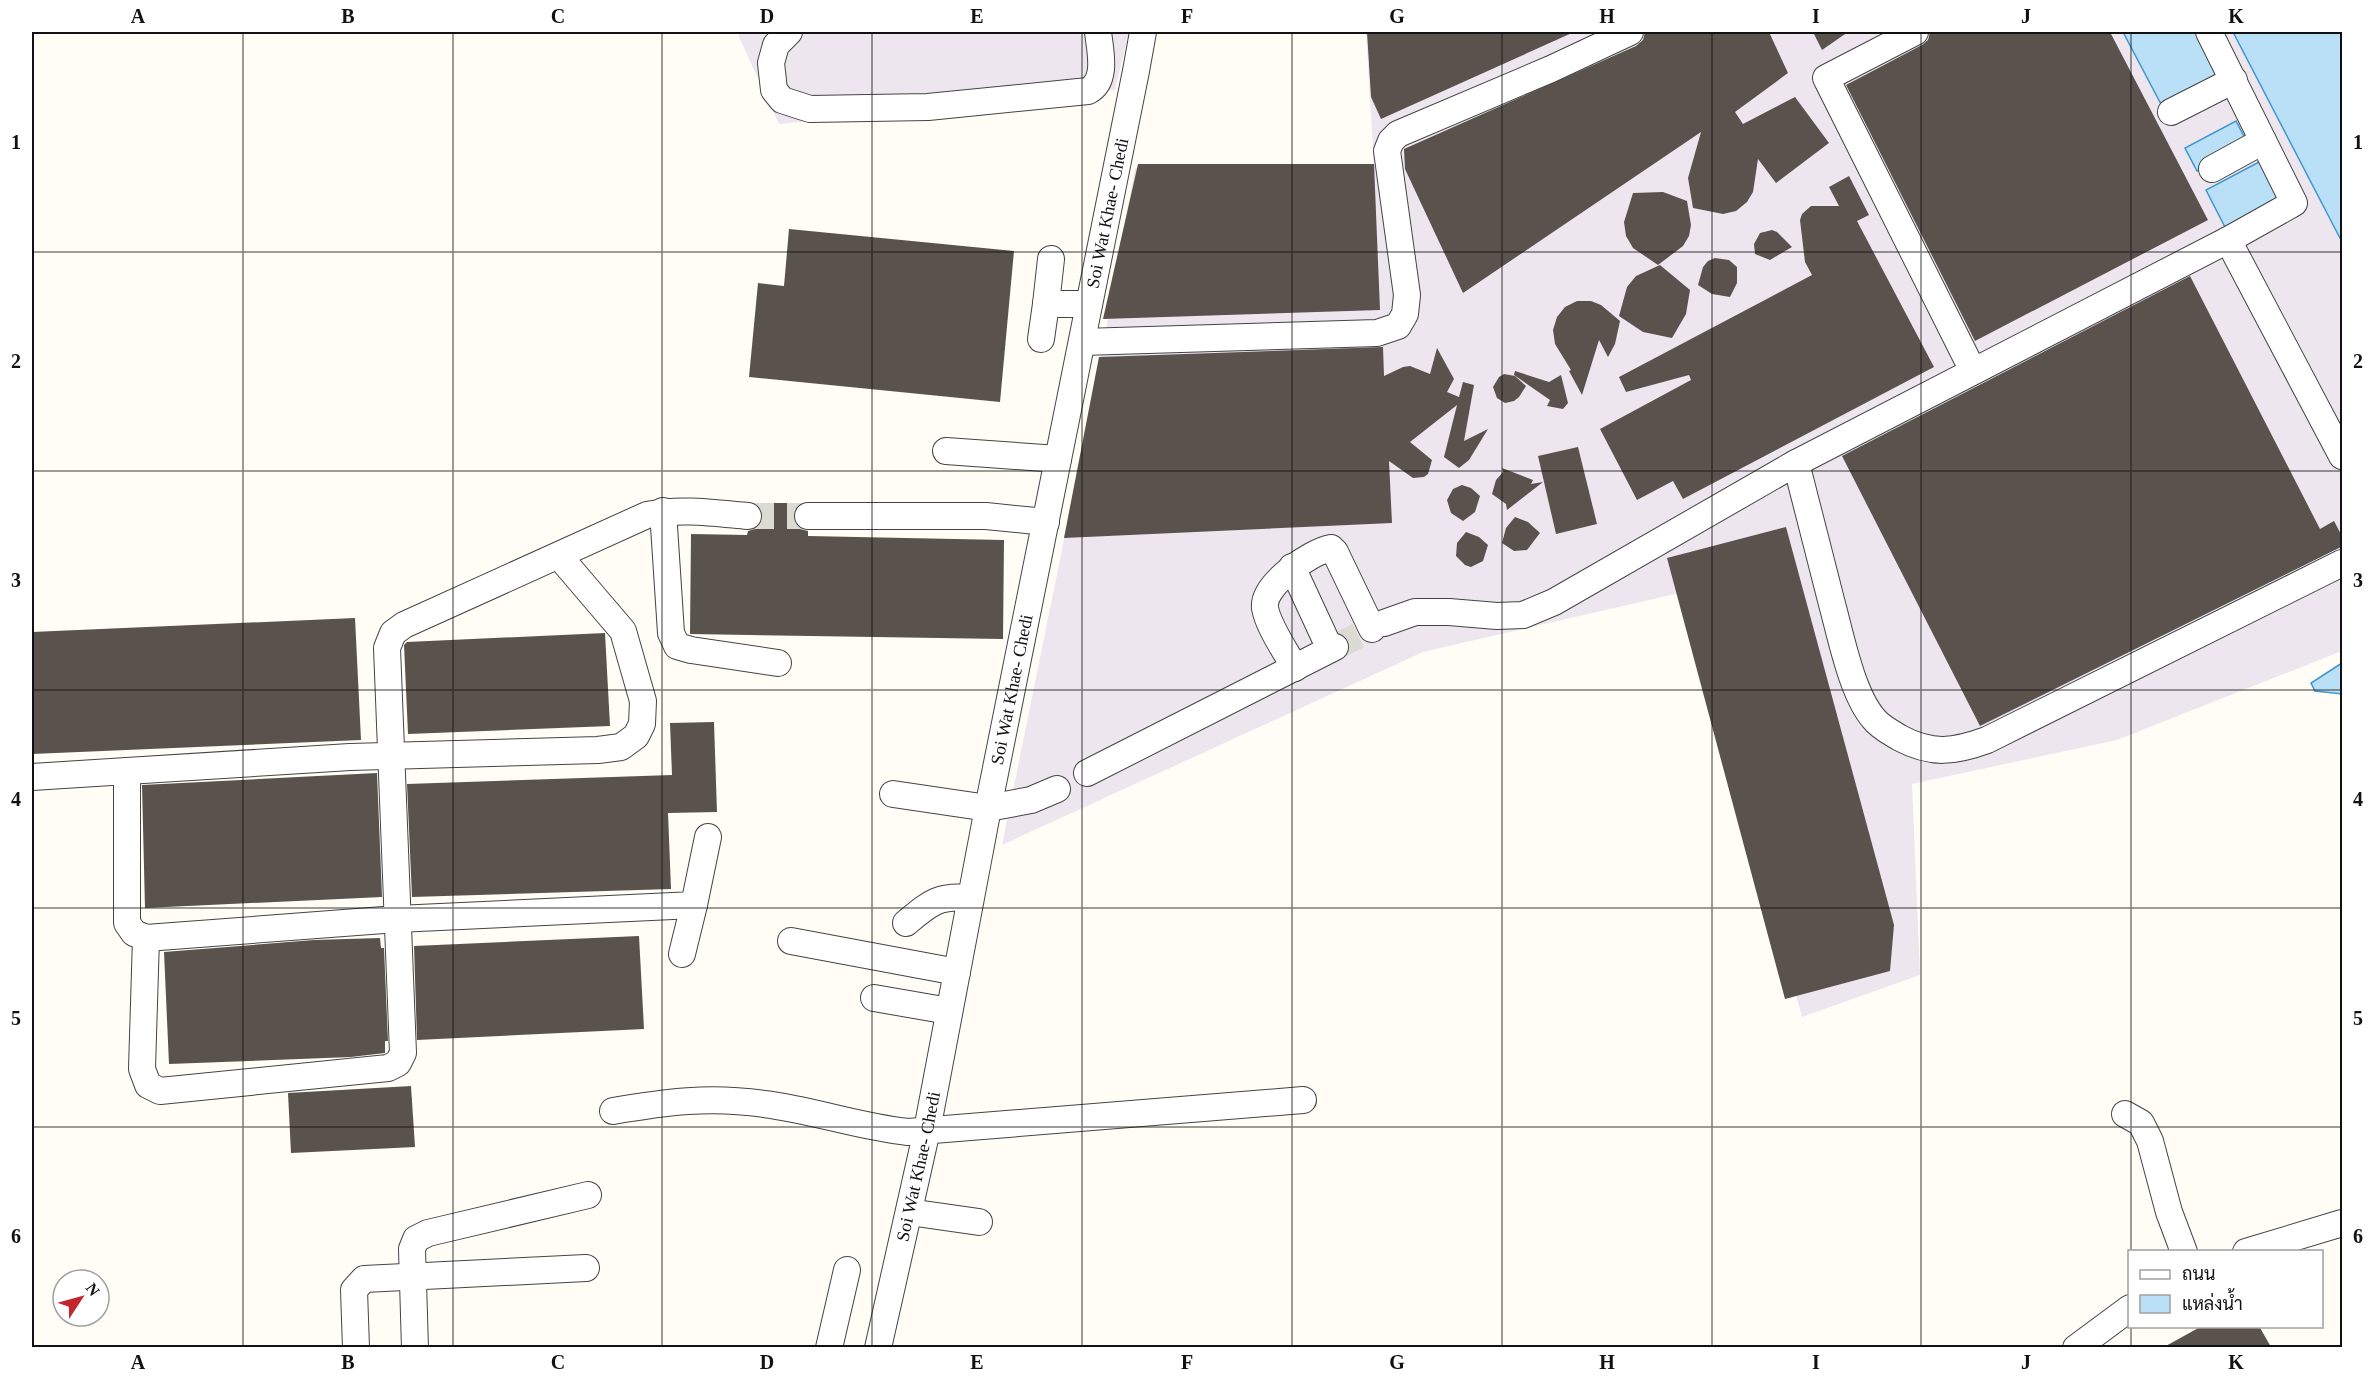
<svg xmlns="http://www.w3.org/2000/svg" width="2374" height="1379" viewBox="0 0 2374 1379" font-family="'Times New Roman',Sarabun,serif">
<rect width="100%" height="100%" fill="#fffdf5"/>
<g fill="#eee6ef">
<path d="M750,32H1129L1115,90L779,124L738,35Z"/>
<path d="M1366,32H2233L2342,242V651L2117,740L1912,784L1920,975L1802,1017L1684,592L1423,652L1002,845L1100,362L1135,168L1374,166Z"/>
</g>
<g fill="#b9e0f7" stroke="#3f96cf" stroke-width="1.5">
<path d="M2123,32H2201L2218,76L2162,106Z"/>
<path d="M2233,32H2342V242Z"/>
<path d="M2236,121L2248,144L2197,171L2185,148Z"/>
<path d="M2259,162H2266L2281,200L2226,229L2206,190Z"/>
<path d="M2342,663V694L2315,691L2311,683Z"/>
</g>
<g fill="#5a524d">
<path d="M1367,32H1574L1381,119L1371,97Z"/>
<path d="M1645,32H1769L1788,73L1735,112L1743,124L1795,97L1829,143L1776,183L1758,159L1753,192L1747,202L1736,211L1723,214L1693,208L1688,178L1701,132L1463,293L1405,169L1404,149L1636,46L1643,40Z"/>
<path d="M1813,32H1848L1822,50Z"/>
<path d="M1930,32H2110L2208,220L1975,341L1846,85L1922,45L1928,40Z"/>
<path d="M1138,164H1374L1380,310L1103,319Z"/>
<path d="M1849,176L1869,215L1857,221L1934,367L1683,499L1673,481L1637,500L1600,429L1691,380L1689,375L1626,392L1619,377L1812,275L1805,262L1800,220L1802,214L1811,206H1839L1829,187Z"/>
<path d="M1663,192L1687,201L1691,225L1689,236L1683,246L1658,265L1633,248L1626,236L1624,222L1633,193Z"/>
<path d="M789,229L1014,251L1000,402L749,377L758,283L784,286Z"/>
<path d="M1772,230L1777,232L1792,247L1770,260L1755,254L1754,244L1760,233Z"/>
<path d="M1715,258L1729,260L1737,267V283L1730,297L1712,294L1698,285L1703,267L1708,261Z"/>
<path d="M1660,265L1690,290L1686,314L1672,338L1643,332L1619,316L1627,287L1636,276Z"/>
<path d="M2190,276L2320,529L2334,521L2343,538V546L1980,726L1842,456Z"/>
<path d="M1577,301H1591L1601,305L1620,321L1615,344L1608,357L1599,340L1582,395L1569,371L1571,370L1555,344L1553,330L1557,317L1565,307Z"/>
<path d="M1383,347L1384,376L1403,367L1410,366L1430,374L1437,348L1454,379L1447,392L1459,397L1463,382L1474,385L1464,441L1488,429L1469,460L1459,468L1444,457L1457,405L1410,442L1432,460L1428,474L1424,477L1413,478L1389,461L1392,523L1064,538L1099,357Z"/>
<path d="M1515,371L1549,382L1561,375L1568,403L1563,409L1547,406L1550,400L1514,375Z"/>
<path d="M1504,374L1515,376L1526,386L1519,397L1514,401L1505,403L1497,398L1493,387L1499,377Z"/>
<path d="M1578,447L1597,524L1556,534L1538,456Z"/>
<path d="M1502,468L1533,480L1531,484L1543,482L1507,510L1506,504L1492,494L1496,480L1503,472Z"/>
<path d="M1462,485L1471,488L1480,496L1475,512L1463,521L1451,513L1447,500L1453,489Z"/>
<path d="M754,503H800L795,509L793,517L795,524L800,529L808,531V536L1004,540L1003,639L690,634L691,534L747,535L748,531L755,529L760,525L763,518L761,509Z"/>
<path d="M1515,517L1528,522L1540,533L1527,550L1514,551L1502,543L1506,528Z"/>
<path d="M1786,527L1894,925L1890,971L1785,999L1667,558Z"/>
<path d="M1466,532L1479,537L1488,545L1483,561L1471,567L1465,565L1456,556L1457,543Z"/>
<path d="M355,618L361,740L32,754V632Z"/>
<path d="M605,633L610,726L408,734L404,645L407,642Z"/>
<path d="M714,722L717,812L668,813L671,889L412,897L407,784L672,775L670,723Z"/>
<path d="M377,773L382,897L145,908L142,785Z"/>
<path d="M639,936L644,1029L417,1040L414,946Z"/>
<path d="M380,938L381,948H384L388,1041H385V1053L351,1057L169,1064L164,952L314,940Z"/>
<path d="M411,1086L415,1147L291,1153L288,1093Z"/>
<path d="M2202,1326H2259L2271,1347H2164Z"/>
</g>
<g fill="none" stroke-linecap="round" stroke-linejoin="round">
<g stroke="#dbdad3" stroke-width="26" stroke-dasharray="26 13" stroke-linecap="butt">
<path d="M748,516H808"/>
<path d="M1335,647L1384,623"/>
</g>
<g stroke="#444" stroke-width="28">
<g id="minor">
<path d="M789,32L776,45L771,63L774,90L782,100L810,109L928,107L1088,91C1108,81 1100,50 1098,32"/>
<path d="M1915,32L1826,78L1973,371"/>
<path d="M2171,112L2234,80"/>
<path d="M2212,169L2263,141"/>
<path d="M2228,240L2342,456"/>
<path d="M1051,259L1046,304H1089"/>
<path d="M1041,339L1046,304"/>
<path d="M1082,342L1377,333L1398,326L1405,314L1407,295L1387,151L1391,141L1398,134L1551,69L1630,32"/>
<path d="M946,451L1058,459"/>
<path d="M1796,463C1808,510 1820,557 1832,604C1841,637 1852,694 1874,719C1880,727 1892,733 1900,738C1932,755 1954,752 1987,740L2342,563"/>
<path d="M663,511L671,633L677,646L691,650L778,663"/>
<path d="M808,516H986L1046,522"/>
<path d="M1292,567L1330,649"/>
<path d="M1384,623L1415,612H1449L1497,616L1523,615L1554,602L1796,463L2228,240L2294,203L2209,32"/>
<path d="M1295,668C1286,652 1268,626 1265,608C1262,585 1310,552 1331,548L1335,552L1372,629"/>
<path d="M127,771L350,757L598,750L621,747L636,736L642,724L643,701L623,631L559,556"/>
<path d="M1087,773L1335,647"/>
<path d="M32,777L127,771V923L134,933L146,938L397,919L694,905L708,837"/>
<path d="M893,794L988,808L1031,800L1057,789"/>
<path d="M906,923C930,903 938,895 970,898"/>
<path d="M146,938L142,1069L148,1085L160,1091L388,1068L398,1063L403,1053L387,648L393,633L404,625L647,515C680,508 714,513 748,516"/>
<path d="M791,941L957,972"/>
<path d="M682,954L694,905"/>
<path d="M874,998L949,1011"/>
<path d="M613,1111C666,1102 709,1096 764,1104C813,1110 859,1127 908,1132L1303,1100"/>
<path d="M2125,1114L2141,1123L2150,1141L2169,1212L2184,1252"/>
<path d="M909,1212L979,1222"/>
<path d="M2246,1252L2342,1223"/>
<path d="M356,1348L354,1290L364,1279L586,1268"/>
<path d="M415,1348L412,1249L416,1239L428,1233L588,1195"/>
<path d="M829,1348L847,1270"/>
<path id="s1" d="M878,1348L927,1130L988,808L1136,71L1143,32"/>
<path d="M2076,1348L2130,1308"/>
</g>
</g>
<use href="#minor" stroke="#fff" stroke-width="26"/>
</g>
<path fill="none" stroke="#111" stroke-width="1.5" stroke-opacity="0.55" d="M243,32V1348M453,32V1348M662,32V1348M872,32V1348M1082,32V1348M1292,32V1348M1502,32V1348M1712,32V1348M1921,32V1348M2131,32V1252M32,252H2342M32,471H2342M32,690H2342M32,908H2342M32,1127H2342M2131,1326V1348"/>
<g text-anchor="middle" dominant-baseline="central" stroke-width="6" stroke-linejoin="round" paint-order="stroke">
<g font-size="18" fill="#111" stroke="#fff">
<text stroke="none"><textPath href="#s1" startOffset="1158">Soi Wat Khae- Chedi</textPath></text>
<text stroke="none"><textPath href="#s1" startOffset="672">Soi Wat Khae- Chedi</textPath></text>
<text stroke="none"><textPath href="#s1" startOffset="186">Soi Wat Khae- Chedi</textPath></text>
</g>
</g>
<rect width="2374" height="1379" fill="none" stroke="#ffffff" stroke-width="66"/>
<rect x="2128" y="1250" width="195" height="78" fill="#ffffff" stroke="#a0a0a0" stroke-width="1.5"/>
<rect x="2140" y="1270" width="30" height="9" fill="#ffffff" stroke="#a0a0a0" stroke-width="1.5"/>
<text x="2182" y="1280" font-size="18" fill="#111111">ถนน</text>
<rect x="2140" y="1295" width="30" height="18" fill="#b9e0f7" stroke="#a0a0a0" stroke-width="1.5"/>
<text x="2182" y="1310" font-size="18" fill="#111111">แหล่งน้ำ</text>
<g transform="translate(81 1298) rotate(54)"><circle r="28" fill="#ffffff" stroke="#a0a0a0" stroke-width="1.5"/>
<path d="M0-4.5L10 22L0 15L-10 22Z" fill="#c4262e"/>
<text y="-9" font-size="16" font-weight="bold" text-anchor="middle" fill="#111111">N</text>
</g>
<rect x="33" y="33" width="2308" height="1313" fill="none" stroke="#111" stroke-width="2"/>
<g font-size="20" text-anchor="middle" font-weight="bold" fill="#111">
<text x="138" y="23">A</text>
<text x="348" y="23">B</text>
<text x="558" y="23">C</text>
<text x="767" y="23">D</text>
<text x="977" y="23">E</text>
<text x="1187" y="23">F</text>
<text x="1397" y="23">G</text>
<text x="1607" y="23">H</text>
<text x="1816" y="23">I</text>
<text x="2026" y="23">J</text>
<text x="2236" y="23">K</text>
<text x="16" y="149">1</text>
<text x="2358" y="149">1</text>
<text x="16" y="368">2</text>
<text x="2358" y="368">2</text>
<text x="16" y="587">3</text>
<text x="2358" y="587">3</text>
<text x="16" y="806">4</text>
<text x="2358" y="806">4</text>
<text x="16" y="1025">5</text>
<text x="2358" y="1025">5</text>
<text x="16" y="1243">6</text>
<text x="2358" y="1243">6</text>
<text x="138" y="1369">A</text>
<text x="348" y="1369">B</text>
<text x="558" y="1369">C</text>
<text x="767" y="1369">D</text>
<text x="977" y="1369">E</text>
<text x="1187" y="1369">F</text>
<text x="1397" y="1369">G</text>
<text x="1607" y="1369">H</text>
<text x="1816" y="1369">I</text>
<text x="2026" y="1369">J</text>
<text x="2236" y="1369">K</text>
</g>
</svg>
